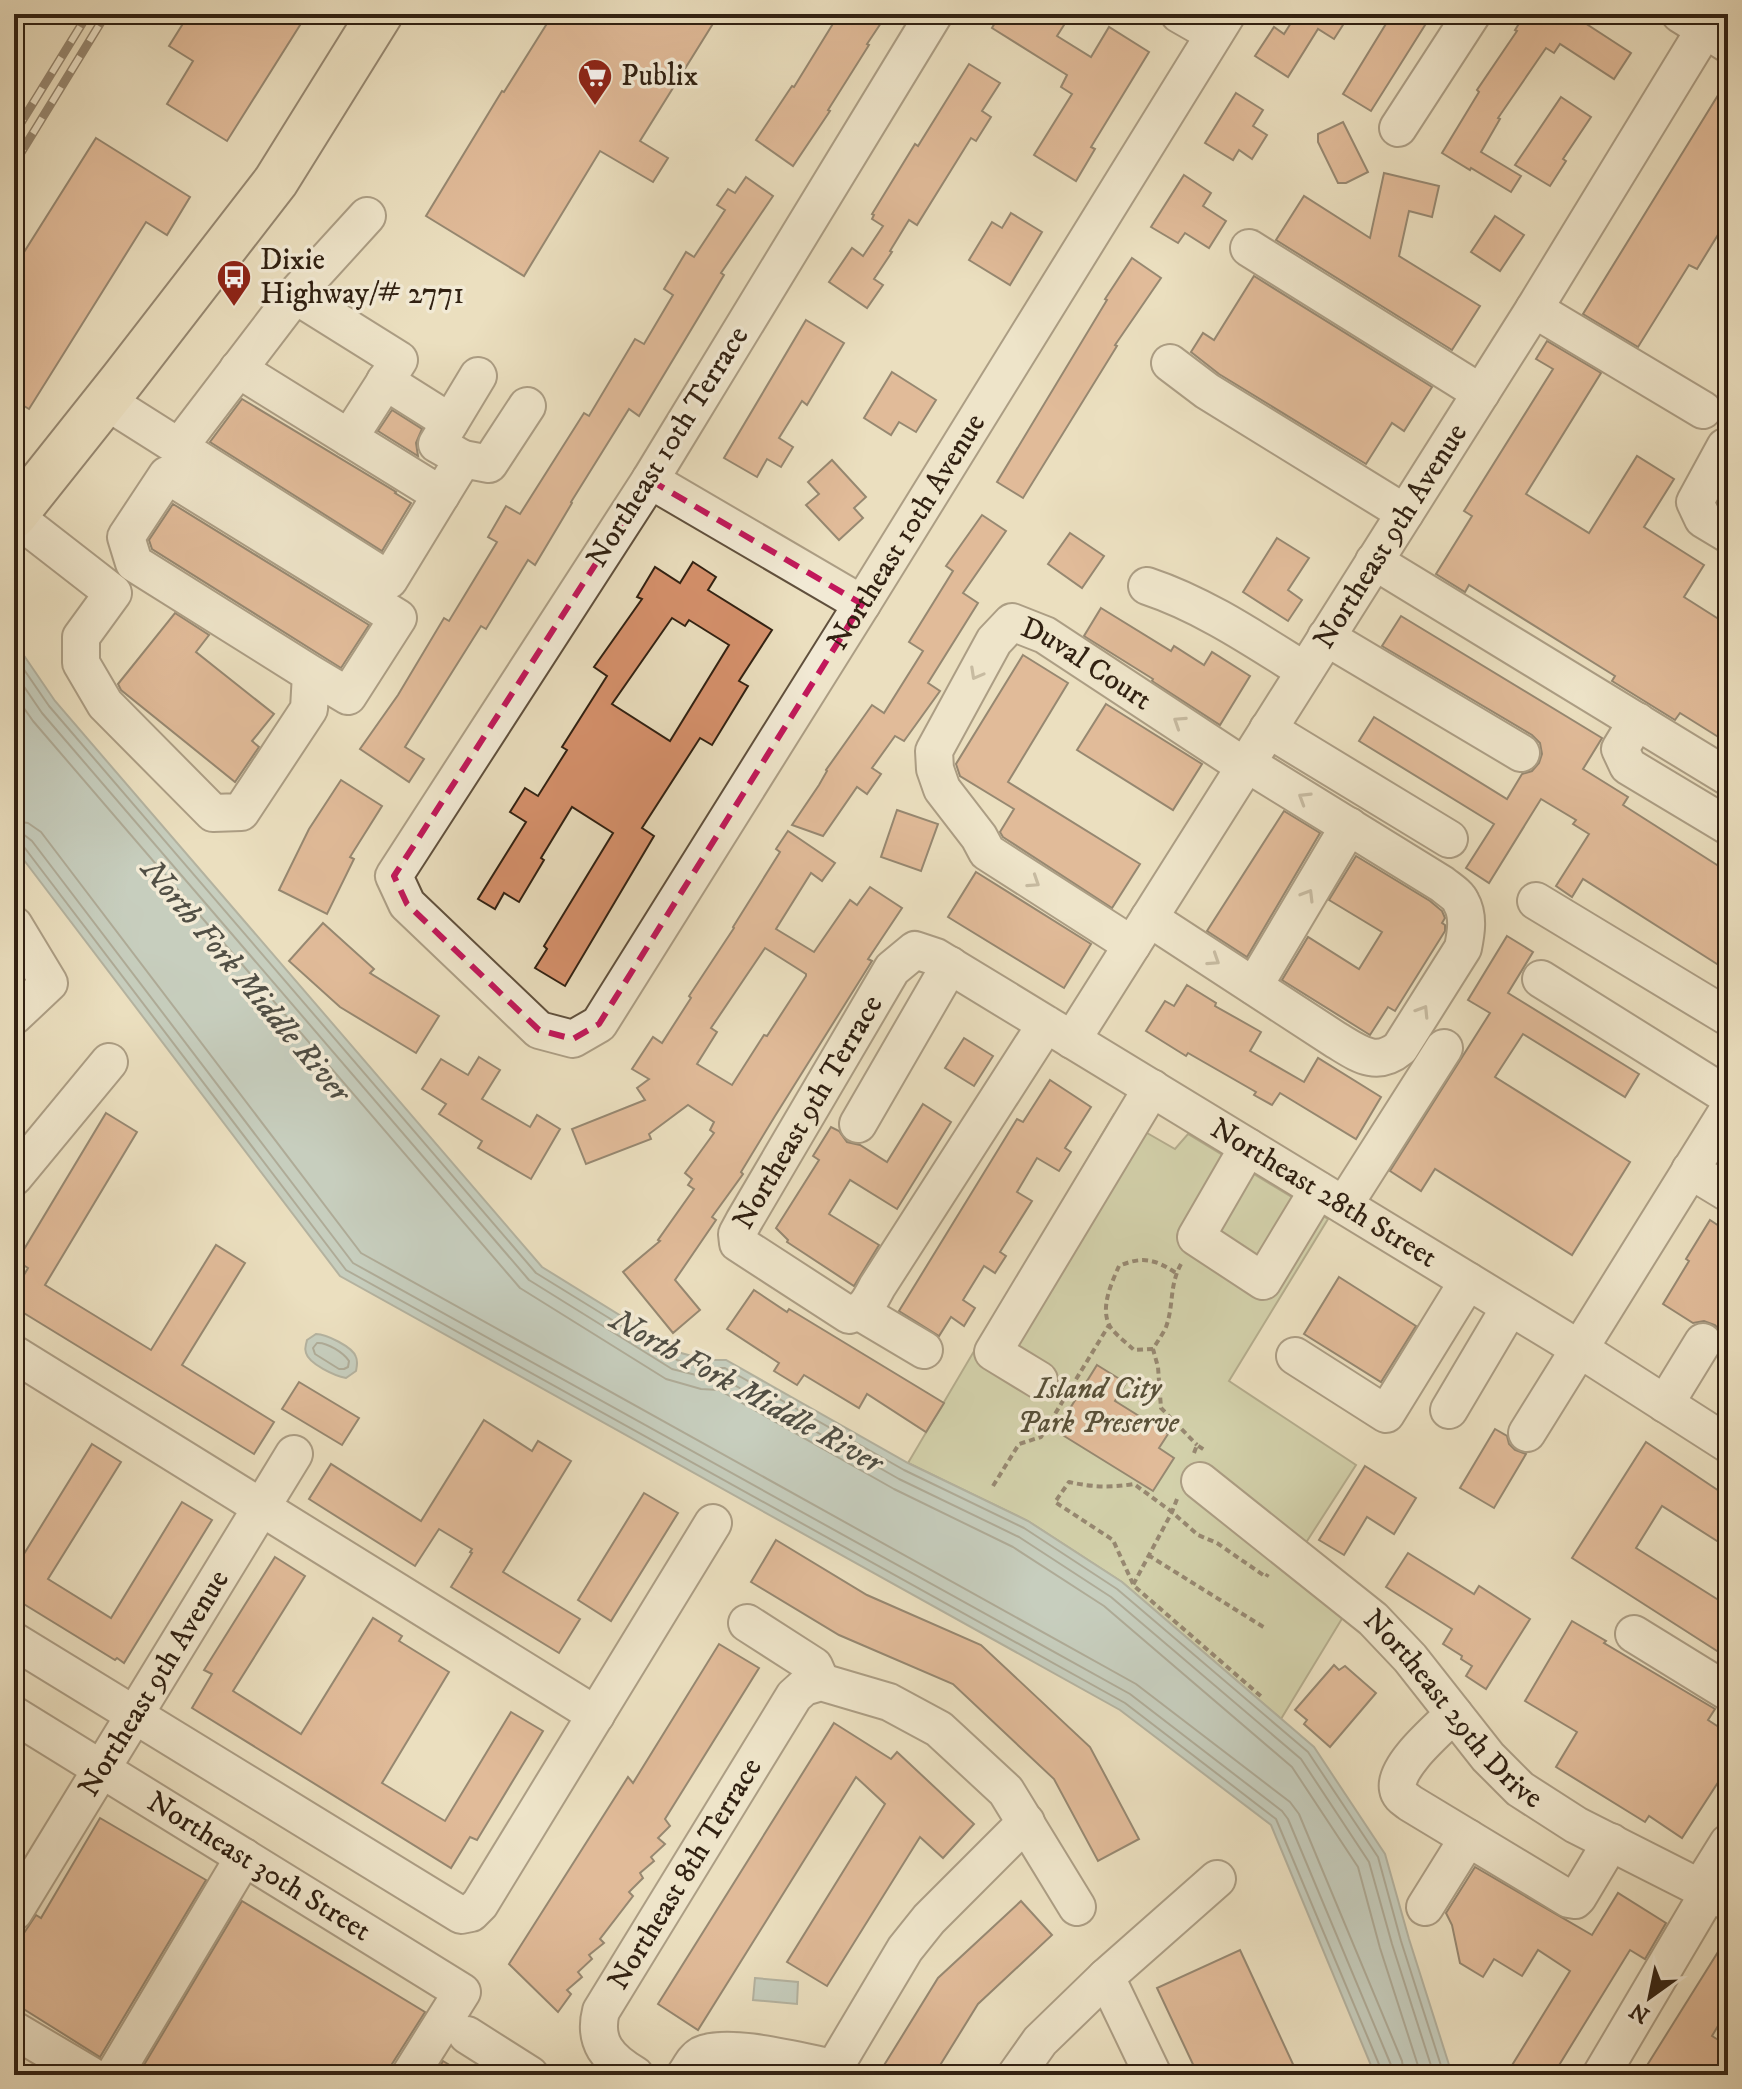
<svg xmlns="http://www.w3.org/2000/svg" width="1742" height="2089" viewBox="0 0 1742 2089" font-family="'IM FELL DW Pica',serif">
<rect width="100%" height="100%" fill="#ebdfbf"/>
<filter id="stains"><feTurbulence type="fractalNoise" baseFrequency=".0025" numOctaves="4"/><feColorMatrix values="0 0 0 0 .2 0 0 0 0 .09 0 0 0 0 .02 0 0 0 .5 -.17"/></filter>
<radialGradient id="worn" r=".72"><stop offset=".6" stop-color="#630" stop-opacity="0"/><stop offset="1" stop-color="#630" stop-opacity=".3"/></radialGradient>
<path fill="#b6c293" stroke="#747252" stroke-width="2" d="M1114,1114L1175,1149L1188,1134L1328,1219L1229,1381L1356,1465L1289,1569L1343,1617L1281,1719L1122,1582L1028,1521L908,1463Z"/>
<g fill="#9cbabc" stroke="#717d78" stroke-width="2">
<path d="M14,641L55,701L542,1267L681,1353L707,1360H726L908,1463L1028,1521L1122,1582L1314,1747L1385,1854L1409,1939L1451,2071L1455,2075H1375L1271,1825L1120,1710L340,1276L14,847Z"/>
<path d="M316,1334C326,1334 353,1347 356,1357C358,1362 357,1366 356,1371L346,1378C335,1376 309,1364 306,1353C304,1347 306,1346 307,1340Z"/>
<path d="M755,1978L798,1982L797,2004L753,2000Z"/>
</g>
<g fill="none" stroke-linecap="round" stroke-linejoin="round">
<g stroke="#666e67" stroke-width="2">
<path d="M14,655L49,706L536,1273L677,1360L705,1368H725L904,1470L1024,1528L1117,1589L1308,1752L1378,1857L1401,1941L1444,2075"/>
<path d="M14,672L42,713L529,1280L672,1369L704,1377L722,1378L899,1479L1019,1537L1111,1597L1301,1759L1369,1862L1392,1944L1434,2075"/>
<path d="M14,694L33,721L520,1288L666,1379L701,1389L719,1390L894,1489L1013,1547L1104,1606L1292,1767L1358,1867L1380,1948L1421,2075"/>
<path d="M14,821L28,823L41,832L361,1253L1136,1684L1290,1802L1299,1814L1402,2061L1404,2075"/>
<path d="M14,833L23,834L32,841L353,1263L1130,1694L1282,1811L1288,1819L1391,2065L1392,2075"/>
<path d="M14,843H20L24,847L346,1270L1125,1703L1276,1819L1381,2069L1382,2075"/>
<path d="M317,1343C327,1342 344,1353 349,1361L348,1367L344,1369H339L315,1354L313,1348Z"/>
</g>
</g>
<g fill="#d6916c" stroke="#312112" stroke-width="2" fill-rule="evenodd">
<path d="M189,14H307L227,141L167,104L193,61L169,46Z"/>
<path d="M553,14H719L640,141L668,158L653,182L600,151L524,276L426,216L502,91L504,92Z"/>
<path d="M839,14H887L867,44L869,45L828,110L830,111L793,166L756,140L792,86L794,87Z"/>
<path d="M1000,14H1071L1057,36L1091,57L1109,27L1149,52L1091,147L1095,149L1076,181L1034,155L1072,94L1061,87L1067,75L992,28Z"/>
<path d="M1294,14H1350L1334,39L1318,29L1288,77L1255,56L1274,27L1284,34L1296,15Z"/>
<path d="M1392,14H1432L1371,111L1343,94Z"/>
<path d="M1525,14H1571L1631,53L1614,79L1560,44L1554,53L1546,48L1498,118L1500,119L1481,152L1521,176L1511,192L1471,168L1470,170L1442,153L1479,92L1477,90L1517,31L1515,30Z"/>
<path d="M969,64L1000,83L982,111L991,117L976,141L971,138L917,225L909,220L890,251L892,252L874,279L883,285L867,308L829,282L852,248L863,256L883,226L872,219L874,215L872,214L915,144L918,146Z"/>
<path d="M1728,79V203L1720,216L1727,220L1697,269L1689,265L1638,347L1583,314Z"/>
<path d="M1236,93L1263,110L1253,126L1267,135L1252,159L1239,150L1233,160L1205,143Z"/>
<path d="M1561,97L1591,117L1563,159L1566,161L1550,186L1515,165Z"/>
<path d="M1343,122L1368,172L1346,183H1338L1318,142V134Z"/>
<path d="M96,138L190,197L167,235L146,222L29,409L14,400V268Z"/>
<path d="M1384,173L1439,186L1432,217L1409,211L1399,256L1480,306L1452,350L1276,240L1304,196L1370,238Z"/>
<path d="M1184,175L1211,193L1203,206L1226,221L1209,248L1185,233L1178,243L1151,227Z"/>
<path d="M746,177L773,196L721,273L724,275L639,416L629,409L571,502L572,503L535,565L528,560L486,629L481,626L405,747L424,759L409,782L360,749L398,695L444,618L449,621L497,542L488,537L506,506L520,514L584,413L589,416L635,339L644,344L673,295L664,289L686,252L694,257L725,210L717,205L728,189L735,193Z"/>
<path d="M1011,213L1042,232L1010,285L969,260L992,222L1002,228Z"/>
<path d="M1495,216L1524,235L1500,271L1471,252Z"/>
<path d="M1132,258L1161,278L1115,345L1117,346L1023,498L997,482L1107,300L1105,299Z"/>
<path d="M1254,276L1432,387L1404,431L1392,423L1366,464L1219,374L1191,352L1203,333L1214,340Z"/>
<path d="M806,320L844,343L807,405L802,401L779,438L793,447L781,467L767,459L757,477L724,458Z"/>
<path d="M1547,341L1601,373L1526,494L1589,533L1637,456L1674,479L1644,527L1704,565L1684,597L1728,625V743L1680,713L1675,720L1612,681L1615,676L1469,585L1465,592L1436,574L1472,516L1464,511L1553,369L1536,359Z"/>
<path d="M892,372L936,400L916,432L899,422L891,435L864,418Z"/>
<path d="M242,399L396,492L395,493L411,503L382,551L210,442Z"/>
<path d="M392,410L422,429L416,443L418,456L378,431Z"/>
<path d="M832,460L866,497L854,508L863,518L839,540L806,505L819,494L808,482Z"/>
<path d="M173,504L369,625L341,668L152,549L149,540Z"/>
<path d="M982,515L1006,531L963,593L978,603L928,683L940,691L904,741L895,736L872,768L881,774L867,794L857,787L823,836L792,825L819,785L827,771L826,770L872,705L884,713L923,651L909,642L953,571L946,566Z"/>
<path d="M1070,533L1104,556L1082,588L1048,564Z"/>
<path d="M1277,538L1309,558L1288,590L1302,600L1288,621L1243,592Z"/>
<path d="M693,562L716,577L708,590L772,630L739,681L748,686L712,745L700,738L642,828L654,836L565,986L535,968L547,949L544,946L613,833L572,807L541,858L544,860L519,902L504,893L495,909L478,899L526,822L510,812L525,788L538,796L567,750L562,747L607,676L594,667L642,599L637,597L655,567L680,583ZM672,618L685,626L689,620L729,645L670,741L612,704Z"/>
<path d="M1101,608L1171,651L1174,646L1204,665L1212,652L1250,676L1220,725L1152,681L1153,679L1084,636Z"/>
<path d="M175,613L209,635L196,652L274,714L252,741L259,747L235,782L121,690L118,684Z"/>
<path d="M1401,616L1602,738L1583,769L1628,797L1623,805L1728,872V971L1583,879L1572,897L1556,886L1589,834L1573,824L1576,820L1541,799L1489,883L1466,868L1494,824L1359,741L1374,717L1507,799L1522,774L1532,771L1539,763L1542,754L1540,743L1532,735L1382,646Z"/>
<path d="M1023,655L1068,683L1008,782L1140,864L1112,908L1003,837L1000,832L1014,809L960,776L956,764Z"/>
<path d="M1106,704L1202,764L1173,810L1077,750Z"/>
<path d="M341,780L382,806L350,857L354,859L327,914L279,890L309,829Z"/>
<path d="M897,810L938,824L921,871L881,857Z"/>
<path d="M1284,811L1320,833L1247,957L1207,931Z"/>
<path d="M788,831L835,863L822,881L811,873L776,929L814,952L850,900L857,905L870,887L902,908L868,959L872,961L775,1116L741,1172L743,1174L712,1217L716,1220L675,1280L700,1310L673,1333L623,1272L660,1241L658,1240L694,1189L688,1185L692,1179L685,1173L714,1133L710,1130L714,1122L688,1105L649,1134L651,1139L586,1164L572,1129L645,1100L637,1088L649,1079L632,1069L653,1037L662,1043L691,998L689,996L734,928L733,927L780,852L776,849ZM765,948L806,974V976L767,1036L764,1035L732,1085L697,1064L717,1032L711,1028Z"/>
<path d="M1356,856L1430,901L1442,911L1445,918L1442,923L1445,925V931L1395,1011L1388,1007L1370,1035L1282,980L1308,937L1359,969L1382,932L1329,900Z"/>
<path d="M976,872L1091,944L1064,988L948,917Z"/>
<path d="M323,923L374,969L370,973L439,1016L416,1053L340,1007L289,961Z"/>
<path d="M1507,936L1533,952L1508,993L1639,1074L1625,1097L1523,1034L1495,1077L1630,1162L1572,1255L1435,1169L1421,1191L1390,1171L1490,1013L1468,1000Z"/>
<path d="M1187,985L1216,1003L1215,1006L1261,1032L1250,1051L1304,1082L1318,1058L1381,1097L1356,1139L1280,1093L1272,1105L1254,1095L1256,1092L1188,1053L1186,1056L1146,1031L1165,1001L1174,1006Z"/>
<path d="M964,1038L993,1056L974,1086L945,1068Z"/>
<path d="M479,1057L500,1070L482,1099L530,1127L537,1115L560,1129L531,1179L478,1148L482,1141L439,1114L446,1104L422,1089L441,1059L468,1075Z"/>
<path d="M1050,1080L1091,1107L1065,1148L1071,1152L1059,1171L1037,1158L1017,1192L1032,1201L1000,1252L1006,1256L995,1273L984,1266L963,1300L975,1308L964,1326L951,1317L939,1336L899,1311L1017,1119L1023,1122Z"/>
<path d="M923,1104L951,1122L897,1209L850,1180L829,1214L879,1245L854,1286L787,1242L788,1240L776,1228L819,1160L813,1156L831,1127L839,1131L847,1142L860,1145L887,1162Z"/>
<path d="M106,1113L137,1132L45,1285L151,1350L216,1245L245,1263L182,1365L274,1422L254,1454L14,1307V1292L28,1268L17,1261Z"/>
<path d="M1710,1220L1728,1232V1345L1724,1342L1722,1333L1715,1325L1704,1321L1693,1323L1663,1304L1689,1261L1686,1259Z"/>
<path d="M1339,1277L1416,1326L1381,1382L1304,1334Z"/>
<path d="M754,1290L787,1312L789,1309L944,1403L926,1432L867,1394L859,1408L804,1375L797,1385L774,1371L779,1363L727,1329Z"/>
<path d="M1097,1365L1126,1383L1115,1401L1168,1434L1159,1448L1174,1458L1153,1491L1056,1431Z"/>
<path d="M299,1382L359,1418L342,1445L282,1409Z"/>
<path d="M484,1420L532,1451L538,1441L571,1461L503,1572L580,1619L559,1653L451,1587L472,1553L470,1552L472,1549L439,1529L415,1566L309,1499L331,1464L421,1521Z"/>
<path d="M1495,1429L1507,1436L1509,1444L1515,1450L1526,1454L1494,1508L1460,1488Z"/>
<path d="M1646,1442L1728,1497V1548L1662,1506L1636,1548L1728,1606V1658L1572,1558Z"/>
<path d="M92,1444L121,1462L48,1579L111,1618L182,1502L212,1520L124,1663L117,1658L115,1660L14,1598V1570Z"/>
<path d="M1365,1466L1416,1498L1394,1534L1367,1517L1344,1555L1319,1540Z"/>
<path d="M644,1493L678,1513L611,1621L578,1600Z"/>
<path d="M776,1540L867,1595L981,1645L1090,1747L1139,1839L1098,1861L1054,1779L953,1684L839,1635L751,1582Z"/>
<path d="M1408,1553L1474,1594L1479,1586L1530,1619L1486,1689L1466,1676L1472,1666L1461,1659L1462,1656L1443,1644L1452,1629L1386,1587Z"/>
<path d="M275,1557L305,1576L233,1691L301,1734L373,1618L402,1636L399,1641L449,1672L382,1783L445,1821L511,1712L543,1731L477,1840L470,1837L451,1868L192,1708L212,1674L204,1670Z"/>
<path d="M1572,1621L1606,1641L1604,1643L1715,1709L1708,1720L1728,1733V1767L1682,1838L1649,1816L1645,1822L1556,1767L1577,1732L1525,1701Z"/>
<path d="M719,1644L759,1668L665,1819L670,1826L658,1838L665,1844L651,1857L654,1861L640,1873L643,1878L629,1892L633,1896L600,1939L604,1943L589,1955L592,1959L578,1972L582,1977L567,1990L571,1994L558,2012L509,1964L628,1777L633,1783Z"/>
<path d="M1334,1665L1339,1670L1345,1666L1376,1693L1330,1747L1304,1724L1307,1720L1295,1710Z"/>
<path d="M834,1723L891,1759L897,1752L974,1824L943,1858L920,1837L827,1986L787,1962L885,1804L856,1777L698,2030L658,2004Z"/>
<path d="M100,1818L206,1880L100,2057L14,2003V1948L36,1915L41,1918Z"/>
<path d="M1475,1867L1592,1935L1618,1893L1666,1923L1645,1959L1630,1950L1553,2075H1506L1570,1971L1538,1950L1522,1976L1494,1959L1483,1977L1460,1963L1452,1925L1446,1913Z"/>
<path d="M242,1901L425,2012L392,2064L389,2075H138Z"/>
<path d="M1021,1901L1052,1935L978,2004L934,2075H878L938,1978Z"/>
<path d="M1728,1936V2009L1712,2036L1728,2046V2075H1641Z"/>
<path d="M1240,1950L1298,2075H1198L1157,1988Z"/>
<path d="M443,2061L466,2075H435Z"/>
</g>
<g fill="none" stroke-linecap="round" stroke-linejoin="round">
<g stroke="#60503d" stroke-width="40">
<g id="minor">
<path id="s1" d="M934,14L650,480L394,876L407,904L539,1030L573,1039L599,1024L862,604L1227,14"/>
<path d="M1179,14L1214,34"/>
<path d="M1680,14L1728,44"/>
<path d="M1398,128L1472,14"/>
<path d="M1249,248L1481,393"/>
<path d="M1534,309L1703,410"/>
<path d="M1170,363L1207,391L1405,513"/>
<path d="M238,369L349,438L399,360L295,295"/>
<path d="M385,381L450,422"/>
<path d="M106,401L389,580L463,459L437,444L478,376"/>
<path d="M349,438L441,495"/>
<path d="M1728,446L1725,447L1695,502L1703,519L1728,534"/>
<path d="M179,447L295,295L367,216"/>
<path d="M463,459L489,464L527,406"/>
<path d="M650,480L862,604"/>
<path d="M14,516L113,593L81,637V663L105,704L213,813L241,812L309,709L311,674L134,563L126,537L167,475L398,618L348,696L311,674"/>
<path d="M1374,561L1728,777"/>
<path d="M1147,586C1204,605 1254,639 1305,671"/>
<path d="M1326,637L1521,753"/>
<path d="M1637,721L1620,749L1628,766L1728,826"/>
<path d="M1268,729L1449,839"/>
<path d="M1536,901L1728,1017"/>
<path d="M1149,918L1336,1040C1358,1053 1376,1068 1400,1048L1463,948C1466,933 1469,916 1461,902C1458,895 1448,889 1442,884L1246,763"/>
<path d="M14,925L49,983L14,1016"/>
<path id="s2" d="M1132,945L987,852L979,837L942,789L935,769L934,751L994,641L1012,622L1045,635L1244,766"/>
<path d="M1541,979L1728,1096"/>
<path d="M1254,986L1349,826"/>
<path id="s3" d="M1046,1024L877,1287C869,1302 866,1310 849,1315L738,1243L737,1234L744,1221L892,969L915,950L936,957L1046,1024L1578,1348L1728,1444"/>
<path id="s4" d="M1072,1040L1534,309L1705,29"/>
<path d="M858,1124L950,965"/>
<path d="M1248,1147L1196,1237L1263,1281L1318,1190"/>
<path d="M1690,1170L1728,1193"/>
<path d="M14,1177L109,1062"/>
<path d="M1344,1205L1444,1048"/>
<path d="M860,1312L924,1350"/>
<path d="M14,1354L596,1715"/>
<path d="M1295,1356L1386,1414L1468,1281"/>
<path d="M1039,1380L993,1352L1152,1088"/>
<path d="M1665,1404L1703,1342"/>
<path d="M1449,1410L1510,1307"/>
<path d="M1527,1433L1728,1110"/>
<path id="s5" d="M1200,1481L1373,1619L1410,1658L1488,1757L1520,1789L1576,1825L1728,1902"/>
<path d="M747,1623L814,1666L821,1682"/>
<path d="M1634,1634L1728,1692"/>
<path d="M14,1641L461,1915L471,1913L480,1904L713,1523"/>
<path d="M1454,1714C1440,1728 1393,1767 1398,1789C1399,1796 1405,1799 1410,1803L1569,1899L1575,1900L1578,1897L1611,1842"/>
<path id="s6" d="M14,1715L462,1992L410,2075"/>
<path d="M1700,1888L1728,1843"/>
<path d="M1425,1907L1468,1838"/>
<path id="s7" d="M14,1912L294,1454"/>
<path d="M14,2030L90,2075"/>
<path d="M467,2035L530,2075"/>
<path d="M114,2075L244,1857"/>
<path id="s8" d="M635,2075C608,2059 593,2042 601,2011L794,1696L804,1687L821,1682L889,1702L939,1729L1006,1791L1077,1907"/>
<path d="M685,2075C690,2068 694,2059 701,2055C727,2042 802,2062 834,2068"/>
<path d="M830,2075L905,1949L929,1919L1026,1822"/>
<path d="M1016,2075L1040,2041L1106,1977"/>
<path d="M1153,2075L1106,1977L1217,1879"/>
<path d="M1601,2075L1709,1892"/>
</g>
</g>
<g stroke="#312112" stroke-width="48">
<path id="major" d="M14,516L123,379L276,181L380,14"/>
</g>
<g stroke="#312112" stroke-width="4" stroke-dasharray="6 4" stroke-linecap="butt">
<path d="M1181,1264C1169,1286 1174,1305 1166,1327C1163,1334 1157,1342 1153,1349L1158,1367L1161,1408L1197,1445"/>
<path d="M1153,1349L1134,1350C1127,1343 1117,1336 1111,1328C1099,1310 1111,1284 1119,1266C1142,1256 1155,1259 1176,1273"/>
<path d="M1194,1453L1197,1445L1206,1451"/>
<path d="M993,1486L1019,1444L1041,1437L1109,1325"/>
<path d="M1177,1499L1172,1512L1133,1585L1263,1698"/>
<path d="M1148,1555L1265,1628"/>
<path d="M1133,1584L1113,1540L1055,1502L1069,1482C1092,1487 1110,1488 1134,1484L1172,1512L1198,1535L1217,1543L1266,1577L1268,1574"/>
</g>
<use href="#minor" stroke="#f2ead5" stroke-width="36"/>
<use href="#major" stroke="#ebdfbf" stroke-width="44"/>
<g stroke="#312112" stroke-width="9">
<g id="rail">
<path d="M14,134L88,14"/>
<path d="M14,164L106,14"/>
</g>
</g>
<use href="#rail" stroke="#f2ead5" stroke-width="6" stroke-dasharray="18" stroke-linecap="butt"/>
</g>
<defs><path id="oneway-chevron" d="M-2-3.5L2.5 0L-2 3.5" fill="none" stroke-width="1.6" stroke-linecap="round" stroke-linejoin="round" transform="scale(2)"/></defs>
<g stroke="#9b907d">
<use href="#oneway-chevron" transform="translate(976 674) rotate(119)"/>
<use href="#oneway-chevron" transform="translate(1179 722) rotate(-147)"/>
<use href="#oneway-chevron" transform="translate(1304 798) rotate(-148)"/>
<use href="#oneway-chevron" transform="translate(1034 882) rotate(33)"/>
<use href="#oneway-chevron" transform="translate(1308 895) rotate(-59)"/>
<use href="#oneway-chevron" transform="translate(1214 960) rotate(33)"/>
<use href="#oneway-chevron" transform="translate(1423 1011) rotate(-58)"/>
</g>
<path d="M0 0H1742V2089H0ZM650,480L862,604L599,1024L573,1039L539,1030L407,904L394,876Z" fill="#ebdfbf" fill-opacity=".55" fill-rule="evenodd"/>
<path fill="none" stroke="#c2185b" stroke-width="6" stroke-dasharray="16 10" stroke-linejoin="round" d="M650,480L862,604L599,1024L573,1039L539,1030L407,904L394,876Z"/>
<defs>
<g id="supermarket-pin" transform="scale(1.8)"><path d="M0 17L-7.5 6A9.5 9.5 0 1 1 7.5 6Z" fill="#8f2418" stroke="#f2ead5"/><path d="M-6-5.5h2.5l.6 2H6L4.5 2H-2.5L-4.4-4H-6ZM-1.5 3.2a1.3 1.3 0 1 0 .1 0ZM3 3.2a1.3 1.3 0 1 0 .1 0Z" fill="#fff"/></g>
<g id="bus-pin" transform="scale(1.8)"><path d="M0 17L-7.5 6A9.5 9.5 0 1 1 7.5 6Z" fill="#8f2418" stroke="#f2ead5"/><path d="M-5-6H5V4H4V6H2V4H-2V6H-4V4H-5ZM-3.5-4V0h7V-4ZM-3.5 1.2v1.5H-2V1.2ZM2 1.2v1.5H3.5V1.2Z" fill="#fff"/></g>
</defs>
<g fill-rule="evenodd">
<use href="#supermarket-pin" x="595" y="76"/>
<use href="#bus-pin" x="234" y="277"/>
</g>
<g text-anchor="middle" dominant-baseline="central" stroke-width="7" stroke-linejoin="round" paint-order="stroke">
<g font-size="30" fill="#312112" stroke="#f2ead5" text-anchor="start">
<text x="621" y="76">Publix</text>
<text x="260" y="260">Dixie<tspan x="260" dy="34">Highway/# 2771</tspan></text>
</g>
<g font-size="30" fill="#312112" stroke="#f2ead5">
<text transform="translate(668 447) rotate(-58)">Northeast 10th Terrace</text>
<text stroke="none"><textPath href="#s1" startOffset="1876">Northeast 10th Avenue</textPath></text>
<text stroke="none"><textPath href="#s4" startOffset="596">Northeast 9th Avenue</textPath></text>
<text stroke="none"><textPath href="#s2" startOffset="526">Duval Court</textPath></text>
<text stroke="none"><textPath href="#s3" startOffset="636">Northeast 9th Terrace</textPath></text>
<text stroke="none"><textPath href="#s3" startOffset="1308">Northeast 28th Street</textPath></text>
<text stroke="none"><textPath href="#s7" startOffset="268">Northeast 9th Avenue</textPath></text>
<text stroke="none"><textPath href="#s5" startOffset="342">Northeast 29th Drive</textPath></text>
<text stroke="none"><textPath href="#s6" startOffset="288">Northeast 30th Street</textPath></text>
<text stroke="none"><textPath href="#s8" startOffset="240">Northeast 8th Terrace</textPath></text>
</g>
<g font-size="30" font-style="italic" fill="#595139" stroke="#f2ead5">
<text x="1098" y="1389">Island City<tspan x="1098" dy="34">Park Preserve</tspan></text>
</g>
<g font-size="32" font-style="italic" fill="#514f45" stroke="#f2ead5">
<text transform="translate(245 981) rotate(50)">North Fork Middle River</text>
<text transform="translate(746 1392) rotate(29)">North Fork Middle River</text>
</g>
</g>
<rect width="1742" height="2089" fill="none" stroke="#ebdfbf" stroke-width="48"/>
<rect x="16" y="16" width="1710" height="2057" fill="none" stroke="#312112" stroke-width="4"/>
<rect x="24" y="24" width="1694" height="2041" fill="none" stroke="#312112" stroke-width="2"/>
<g transform="translate(1650 1997) rotate(213)" stroke="#f2ead5" stroke-width="6" paint-order="stroke">
<path d="M0-6L14 30L0 20L-14 30Z" fill="#312112"/>
<text y="-12" font-size="22" font-weight="bold" text-anchor="middle" fill="#312112">N</text>
</g>
<rect width="100%" height="100%" filter="url(#stains)"/>
<rect width="100%" height="100%" fill="url(#worn)"/>
</svg>
